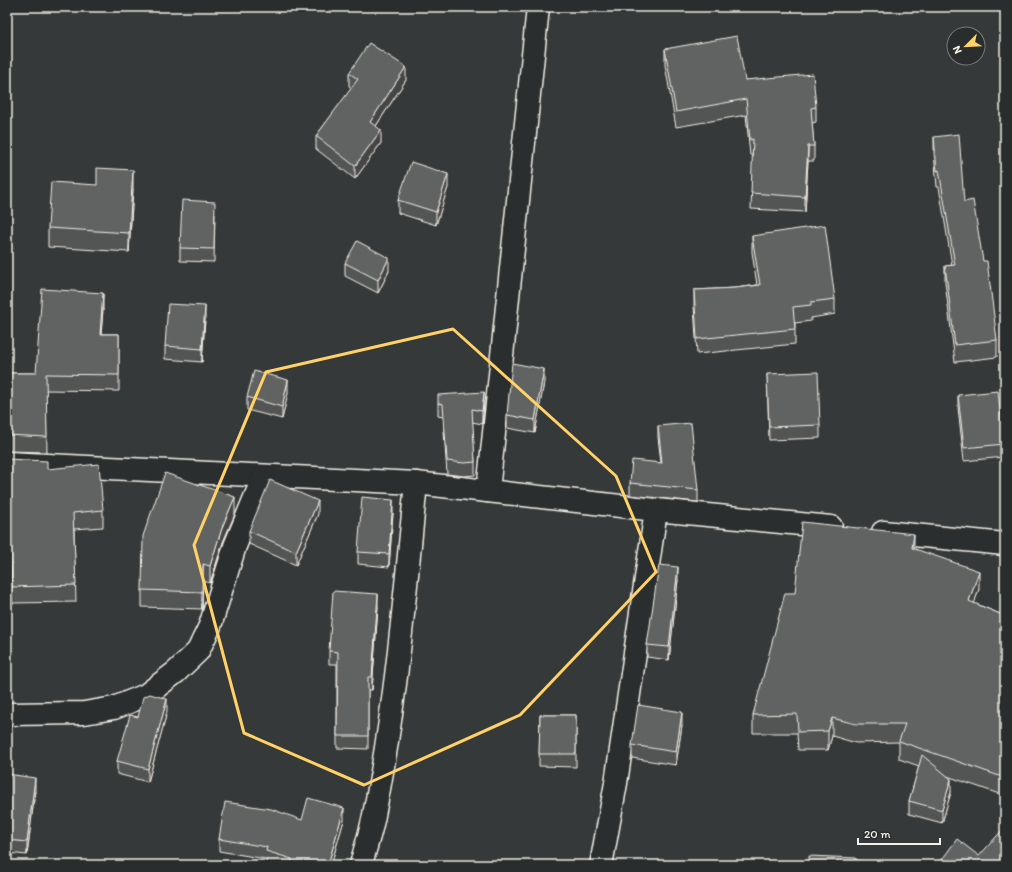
<svg xmlns="http://www.w3.org/2000/svg" width="1012" height="872" viewBox="0 0 1012 872" font-family="Itim,sans-serif">
<rect width="100%" height="100%" fill="#363939"/>
<filter id="ink" filterUnits="userSpaceOnUse"><feTurbulence type="fractalNoise" baseFrequency=".025" numOctaves="2"/><feDisplacementMap in="SourceGraphic" scale="8" xChannelSelector="R" yChannelSelector="G"/><feConvolveMatrix kernelMatrix="1 2 1 2 8 2 1 2 1" color-interpolation-filters="sRGB"/></filter>
<g filter="url(#ink)">
<g fill="none" stroke-linecap="round" stroke-linejoin="round">
<g stroke="#f4f1e8" stroke-width="25">
<g id="street">
<path d="M7,463L416,483L656,510L831,527"/>
<path d="M488,491L538,7"/>
<path d="M883,532L1005,544"/>
<path d="M7,714L84,713L114,708L146,695L176,672L198,651L210,626L235,546L264,476"/>
<path d="M361,865C365,848 371,832 374,815C396,706 405,594 416,483"/>
<path d="M601,865L616,783L656,510"/>
</g>
</g>
<use href="#street" stroke="#2a2d2e" stroke-width="22"/>
</g>
<g fill="#535554" stroke="#f4f1e8">
<path d="M665,49L816,107V122L812,123L814,146V161H808L805,212L751,209L753,155H750L746,115L676,127L665,65Z"/>
<path d="M349,73L406,80L376,126L381,143L355,179L316,149V136L352,88L349,86Z"/>
<path d="M934,137L964,202L983,261L997,340V357L955,362L945,282V266L952,265L939,187H937L934,153Z"/>
<path d="M448,187L436,225L398,213V200Z"/>
<path d="M133,189L129,252L48,247V228Z"/>
<path d="M215,214L214,262L180,261V248Z"/>
<path d="M752,236L835,299V314L811,318V321L795,323V344L697,354L694,306V290L735,288L757,285L752,252Z"/>
<path d="M345,263L389,271L378,293L345,276Z"/>
<path d="M103,309L101,334H119V391L46,390L47,452L7,451V373H36Z"/>
<path d="M205,319L202,362L165,359V346Z"/>
<path d="M767,374L820,425V438L769,440Z"/>
<path d="M544,382L535,433L507,428V415Z"/>
<path d="M288,393L282,419L247,410V397Z"/>
<path d="M958,395L1004,444V457L964,461L958,408Z"/>
<path d="M438,403L484,404L482,424L472,422L475,462V475L464,476L447,474L443,417L438,416Z"/>
<path d="M658,426L698,490V502L630,495V483L661,463L658,437Z"/>
<path d="M7,459L47,469L103,510V527L74,529L76,602L12,603L9,535H7Z"/>
<path d="M393,513L389,567L358,564V552Z"/>
<path d="M235,514L223,542L210,583L203,581L202,609L142,607V590Z"/>
<path d="M318,514L296,565L249,544V531Z"/>
<path d="M914,549L979,589L974,603L1005,616V796L947,776L951,792L942,823L909,814V801L919,766L899,759V742L856,743L832,736L828,750H798L797,733H753V715L795,593Z"/>
<path d="M678,580L669,660L647,657V645Z"/>
<path d="M378,607L372,690H368V749L337,748V664H329V651Z"/>
<path d="M167,712L148,782L117,774V761Z"/>
<path d="M540,715H576V767L539,766Z"/>
<path d="M682,725L676,765L632,758V745Z"/>
<path d="M7,774L35,791L27,855L7,853Z"/>
<path d="M302,820H344L331,865H272L266,863V859L219,851V839Z"/>
</g>
<g fill="#444545" stroke="#f4f1e8">
<path d="M406,67V80L370,135V122Z"/>
<path d="M381,130V143L355,179V166Z"/>
<path d="M808,146V161L805,212V197Z"/>
<path d="M133,170V189L129,252V233Z"/>
<path d="M448,174V187L436,225V212Z"/>
<path d="M389,258V271L378,293V280Z"/>
<path d="M103,293V309L100,350V334Z"/>
<path d="M205,306V319L202,362V349Z"/>
<path d="M544,369V382L535,433V420Z"/>
<path d="M288,380V393L282,419V407Z"/>
<path d="M484,392V404L482,424V411Z"/>
<rect x="7" y="435" width="1" height="16"/>
<path d="M235,497V514L223,542L210,583V566L223,525Z"/>
<path d="M393,500V513L389,567V554Z"/>
<path d="M318,501V514L296,565V552Z"/>
<path d="M914,534V552L912,548Z"/>
<path d="M203,564V581L202,609V592Z"/>
<path d="M678,567V580L669,660V647Z"/>
<path d="M979,571V589L969,619V601Z"/>
<path d="M378,594V607L372,690V677Z"/>
<path d="M167,699V712L148,782V769Z"/>
<path d="M682,712V725L676,765V752Z"/>
<path d="M832,718V736L828,750V731Z"/>
<path d="M35,778V791L27,855V842Z"/>
<path d="M951,779V792L942,823V810Z"/>
<path d="M344,808V820L331,865H328Z"/>
</g>
<g fill="#616362" stroke="#f4f1e8">
<path d="M737,36L745,80L813,74L816,107L811,108L814,146H808L805,197L751,193L753,139L750,140L746,99L676,112L665,49Z"/>
<path d="M369,43L406,67L370,122L381,130L355,166L316,136L358,79L349,73Z"/>
<path d="M959,134L964,202L973,200L983,261H987L997,340L955,345L945,266L955,265L939,170L937,171L934,137Z"/>
<path d="M411,162L448,174L436,212L398,200Z"/>
<path d="M97,168L133,170L129,233L48,228L51,182L97,185Z"/>
<path d="M182,200L215,202L214,249L180,248Z"/>
<path d="M825,225L835,299L811,302V305L793,307L795,329L697,339L694,290L735,288L760,285L752,236Z"/>
<path d="M357,241L389,258L378,280L345,263Z"/>
<path d="M42,289L103,293L100,334H119V375L46,374L47,437L7,435V373H36Z"/>
<path d="M168,304L205,306L202,349L165,346Z"/>
<path d="M512,363L544,369L535,420L507,415Z"/>
<path d="M254,371L288,380L282,407L247,397Z"/>
<path d="M818,372L820,425L769,427L767,374Z"/>
<path d="M998,391L1004,444L964,448L958,395Z"/>
<path d="M484,392L482,411L472,409L475,462L464,463L447,461L443,404L438,403V395Z"/>
<path d="M691,423L698,490L630,483L632,460L662,463L658,426Z"/>
<path d="M7,459L47,461V469L99,464L103,510L73,513L76,585L12,587L9,519H7Z"/>
<path d="M165,473L235,497L223,525L210,566L203,564L202,592L142,590L143,536Z"/>
<path d="M270,480L318,501L296,552L249,531Z"/>
<path d="M362,497L393,500L389,554L358,552Z"/>
<path d="M802,522L914,534L912,548L979,571L969,601L1005,616V778L899,741L905,724H856L832,718L828,731L798,732L797,714L753,715L785,593H795Z"/>
<path d="M659,565L678,567L669,647L647,645Z"/>
<path d="M333,591L378,594L372,677H368V736H337L338,652L329,651Z"/>
<path d="M150,694L167,699L148,769L117,761L130,715L138,717L143,697Z"/>
<path d="M638,705L682,712L676,752L632,745Z"/>
<path d="M540,715H576V754H539Z"/>
<path d="M922,755L951,779L942,810L909,801Z"/>
<path d="M7,774L35,778L27,842L7,840Z"/>
<path d="M308,798L344,808L328,865H290L292,859L266,851L267,847L219,839L225,802L271,809L302,820Z"/>
<path d="M1005,827V865H938L957,839L979,856Z"/>
<path d="M809,856L856,858V860L885,865H809Z"/>
</g>
</g>
<path fill="none" stroke="#ffd166" stroke-width="3" stroke-linejoin="round" d="M453,329L616,476L656,572L520,715L364,785L244,733L194,545L266,372Z"/>
<rect width="1012" height="872" fill="none" stroke="#2a2d2e" stroke-width="24"/>
<rect x="12" y="12" width="988" height="848" fill="none" stroke="#f4f1e8" stroke-width="1.5" filter="url(#ink)"/>
<g transform="translate(966 46) rotate(246)"><circle r="19" fill="#2a2d2e" stroke="#7b7b78"/>
<path d="M0-3L7 15L0 10L-7 15Z" fill="#ffd166"/>
<text y="-6" font-size="11" font-weight="bold" text-anchor="middle" fill="#f4f1e8">N</text>
</g>
<path d="M858 838v6h82v-6" fill="none" stroke="#f4f1e8" stroke-width="2"/>
<text x="864" y="838" font-size="12" fill="#f4f1e8" stroke="#2a2d2e" stroke-width="3" paint-order="stroke">20 m</text>
</svg>
